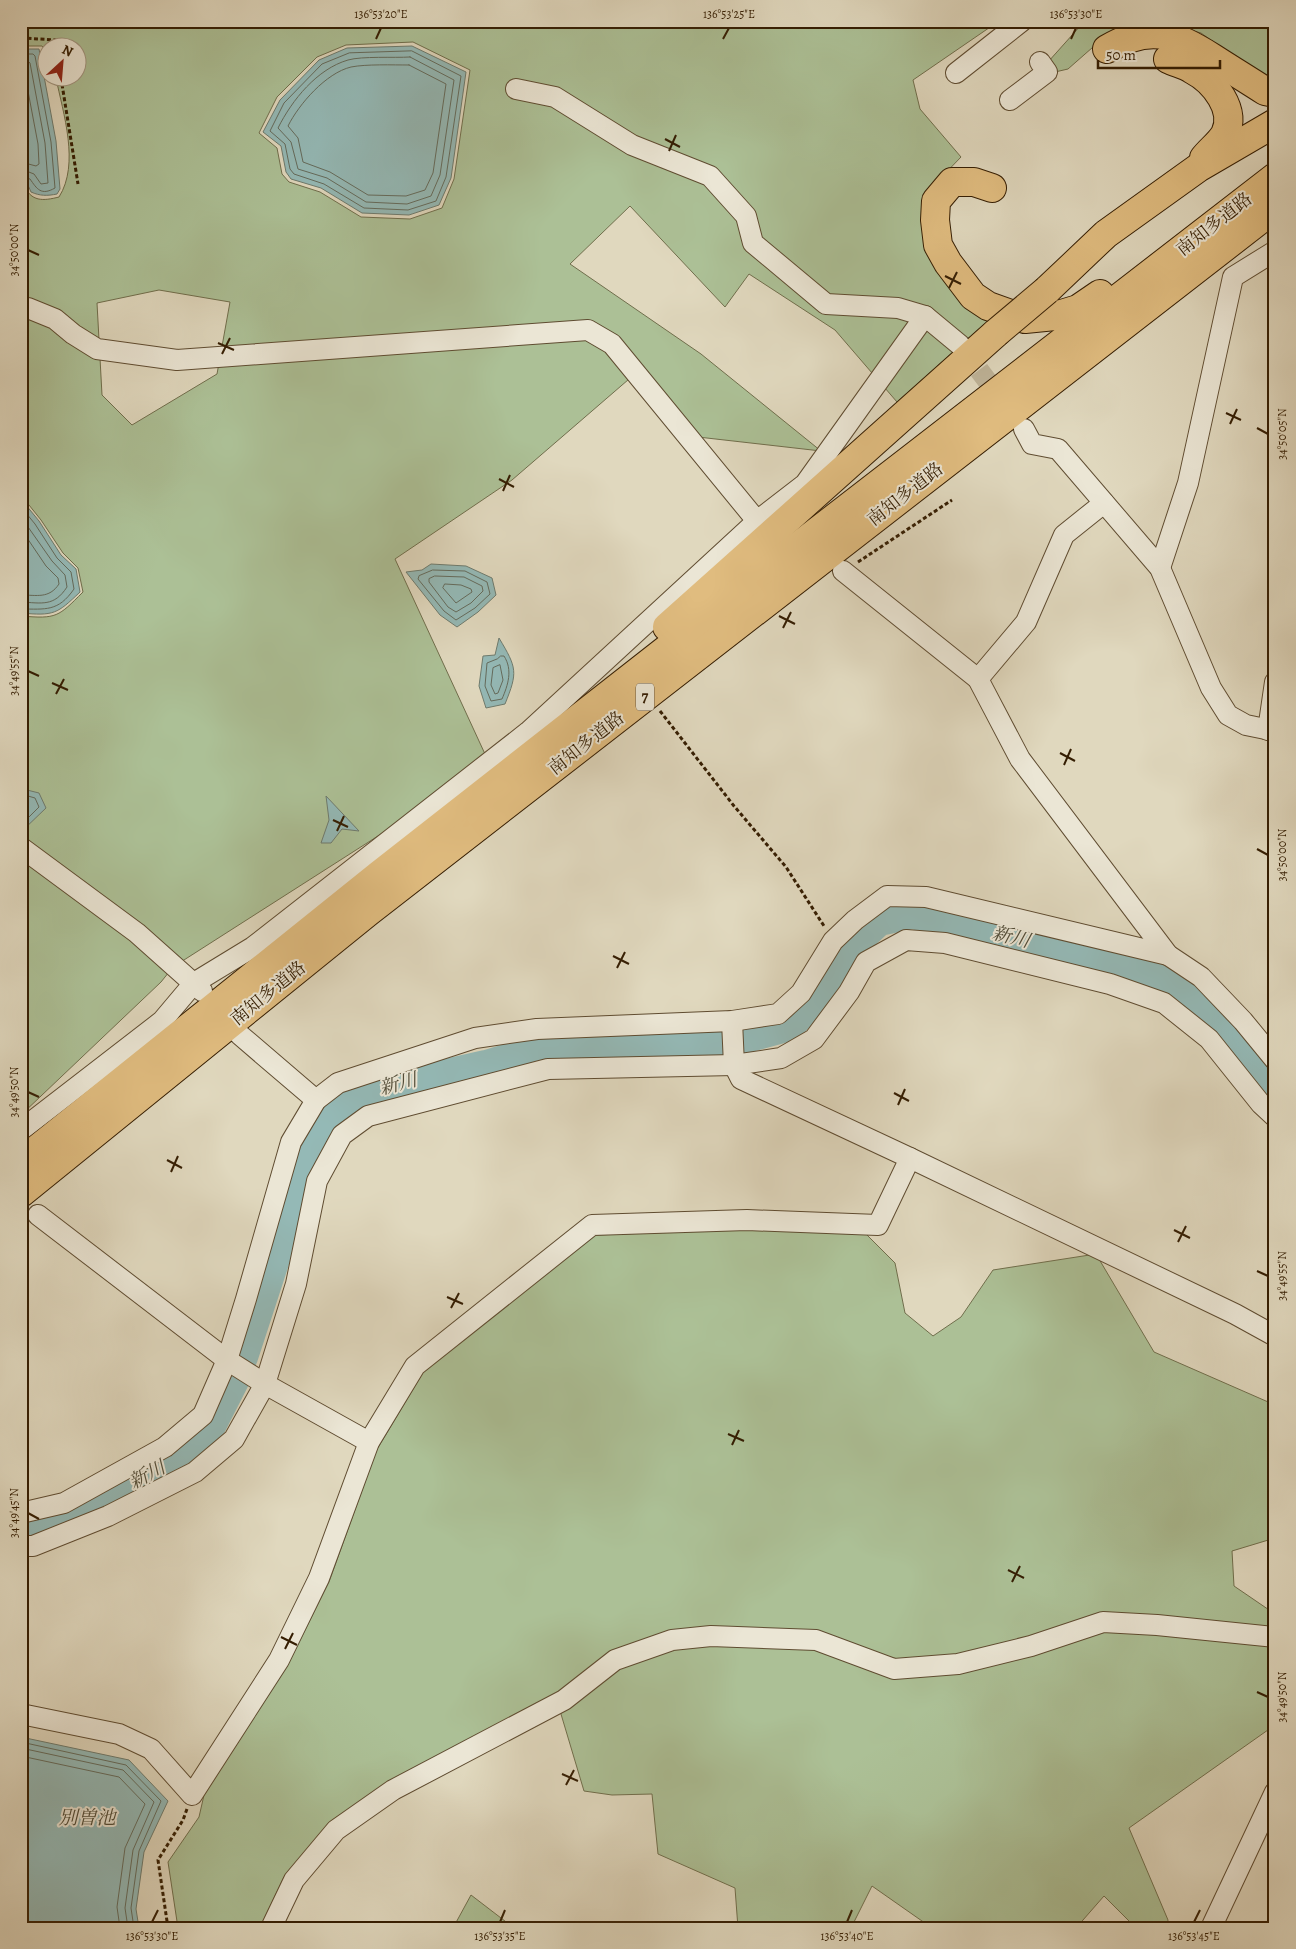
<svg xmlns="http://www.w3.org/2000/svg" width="1296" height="1949" viewBox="0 0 1296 1949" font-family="Alegreya,'Noto Serif JP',serif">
<rect width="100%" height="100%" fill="#e0d8be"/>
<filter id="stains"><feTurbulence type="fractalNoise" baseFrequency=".004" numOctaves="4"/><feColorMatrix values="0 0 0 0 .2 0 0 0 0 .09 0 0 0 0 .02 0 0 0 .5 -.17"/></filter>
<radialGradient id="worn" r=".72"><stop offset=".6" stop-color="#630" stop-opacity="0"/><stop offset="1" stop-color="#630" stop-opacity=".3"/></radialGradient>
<g fill="#acc096" stroke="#706e4c" fill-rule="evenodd">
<path d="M21,21H999L913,80L920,109L961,157L933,186L928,232L989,320L897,402L835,330L749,274L725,307L630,206L570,264L701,354L821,451L698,437L643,367L512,480L395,559L485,754L403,820L173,967L161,982L21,1115V616C57,619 58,617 83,592L78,568L63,553L41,520L21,495V184L24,185C31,202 43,201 59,197C80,164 63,113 56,78H78V48H48L47,52L42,46H21ZM413,42L470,70L454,179L442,208L410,219L361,217L320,192L289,182L282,174L277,148L259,133L277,97L317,57L346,45ZM159,290L230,302L217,374L132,425L102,395L97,303Z"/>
<path d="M1088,21H1150L1109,33L1068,69L1055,72L1048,62L1082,24Z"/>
<path d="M1158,21H1275V78H1264L1201,33Z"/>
<path d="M754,1229L865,1233L895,1263L905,1313L933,1336L961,1317L993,1270L1096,1254L1154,1352L1275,1405V1538L1232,1551L1234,1586L1275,1614V1725L1129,1828L1168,1920L1167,1928H1136L1104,1896L1076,1928H932L872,1886L851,1928H738L735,1888L658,1854L652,1794L612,1795L584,1791L555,1694L390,1782L331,1821L284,1877L260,1928H178L168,1862L199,1817L204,1795L287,1666L329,1582L376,1451L425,1369L595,1235Z"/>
<path d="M471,1895L514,1928H453Z"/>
</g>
<g fill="#94b9b6" stroke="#6e7b6e">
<path d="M412,46L466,72L451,178L439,205L409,215L362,213L321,188L291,179L286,172L281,146L263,132L280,100L319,60L347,48Z"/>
<path d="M21,49H39L56,141L60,189L57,194C47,196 40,196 31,192L27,183L21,180Z"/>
<path d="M21,499L39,521L61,555L76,569L80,592C57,614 54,616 21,613Z"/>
<path d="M431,564L466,566L492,578L496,595L478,612L457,627L440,615L406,572L422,570Z"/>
<path d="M499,638C517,668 518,672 505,704L486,708L479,686L483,656L495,655Z"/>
<path d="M23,789L39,793L46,808L21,832V793Z"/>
<path d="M326,796L359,831L342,829L331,843H321L329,820Z"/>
<path d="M21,1737L129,1760L168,1801L144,1852L136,1909L139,1928H21Z"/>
</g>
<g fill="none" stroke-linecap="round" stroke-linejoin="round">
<g stroke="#646b5c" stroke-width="1">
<path d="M412,51L461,76L446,177L436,201L408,210L364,208L324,184L294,174L290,169L285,144L270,131L284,103L322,64L349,53Z"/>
<path d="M21,54H33L35,56L51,142L55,188C41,196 37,189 30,179L21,176"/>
<path d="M410,57L454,80L440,175L431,196L407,204L366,202L327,178L298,169L291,142L278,128C292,100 317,69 348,60C362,56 394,58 410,57Z"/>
<path d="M21,61H28L30,63L45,143L48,183L41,184L34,174L21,169"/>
<path d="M409,65L446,84L433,173L425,190L406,196L368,195L330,172L303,162L298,138L288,126C299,104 326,73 351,67C366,64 393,65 409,65Z"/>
<path d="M21,68L24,70L38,144L39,164L36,166L21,162"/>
<path d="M21,507L35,524L57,558L71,572L74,589C58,612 46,609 21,609"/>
<path d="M21,517L52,561L65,575L67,587C54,607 42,603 21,602"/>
<path d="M21,529L46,566L58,578L59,584C49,599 37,595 21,595"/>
<path d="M433,570L465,571L487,582L490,594L475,608L456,620L444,611L418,579L419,576Z"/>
<path d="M435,576L464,577L482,586L483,591L471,603L456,612L448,607L429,582V579Z"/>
<path d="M445,584L461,585L471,589L472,592L456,603L443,588Z"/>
<path d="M501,656H504C513,670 508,685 502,699L491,701L485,686L487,663L497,659Z"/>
<path d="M500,665L503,680L498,693L495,694L491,685L493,668Z"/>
<path d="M21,794L35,798L39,807L21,825"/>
<path d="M21,1742L126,1765L161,1801L139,1851L131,1908L134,1928"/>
<path d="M21,1748L123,1770L154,1802L133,1850L125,1908L128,1928"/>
<path d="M21,1756L119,1777L145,1804L125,1848L117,1907L120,1928"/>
</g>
<g stroke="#94b9b6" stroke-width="30">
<path d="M746,1038L790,1026L827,986L848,950L879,921L912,914L1149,971L1188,990L1214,1010L1237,1044L1275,1091"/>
<path d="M243,1357L295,1198L301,1159L322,1125L344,1103L371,1091L486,1065L553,1045L727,1040"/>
<path d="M21,1526H33L72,1515L182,1456L208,1432L236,1377"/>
</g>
<path stroke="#beb398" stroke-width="20" stroke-dasharray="20 10" stroke-linecap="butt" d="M961,346L1004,403"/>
<g stroke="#5f4c31" stroke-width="22">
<g id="minor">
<path d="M956,73L1022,21"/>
<path d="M516,89L555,97L632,145L710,176L746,216L753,243L826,304L898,308L925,316L960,345"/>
<path d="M1010,100L1047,72L1040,62"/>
<path d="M21,308H28L55,319L73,334L97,349L177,360L588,330L612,344L757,521L805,484L925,316"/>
<path d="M1024,429L1032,444L1058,449L1160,568L1211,688L1228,715L1246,725L1275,731"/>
<path d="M1160,568L1188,483L1233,277L1275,251"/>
<path d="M843,571L978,679L1020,759L1168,955L1201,977L1243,1021L1275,1060"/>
<path d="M978,679L1026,622L1064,535L1104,503"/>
<path d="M1268,730L1275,682"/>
<path d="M22,848L137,933L202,991"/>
<path d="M732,1021L734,1065L741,1079L910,1158L1235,1314L1275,1336"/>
<path d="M240,1035L316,1100"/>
<path d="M21,1130L162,1021L194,983L253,947L528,732L757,521"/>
<path d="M38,1215L227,1360L265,1384L369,1442"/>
<path d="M21,1513L64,1503L165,1447L203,1415L227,1360L246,1299L291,1142L316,1100L338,1083L475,1038L537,1029L732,1021L778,1014L801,993L833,941L855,920L887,896L926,897L1168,955"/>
<path d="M21,1546H33L108,1516L195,1472L234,1439L265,1384L296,1284L317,1181L342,1135L368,1116L548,1069L734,1065L781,1058L814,1039L849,992L866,962L906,940L945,943L1110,984L1164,1003L1209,1039L1261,1104L1275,1117"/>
<path d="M21,1714L119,1734L151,1749L192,1795L279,1660L319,1578L369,1442L415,1366L592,1225L747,1220L878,1225L910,1158"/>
<path d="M271,1928L294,1880L336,1830L393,1790L564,1700L615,1660L672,1640L711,1636L816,1640L894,1669L958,1664L1031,1646L1103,1622L1157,1625L1275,1637"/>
<path d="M1211,1928L1275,1792"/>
</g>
</g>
<g stroke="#341d02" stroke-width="30">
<g id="highway">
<path d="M1107,49C1150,24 1173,33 1213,58C1230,69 1248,80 1265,91L1275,93"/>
<path d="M1168,59C1176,63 1186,65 1193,70C1214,81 1237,110 1225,134C1220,143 1210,150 1204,158"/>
<path d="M992,188L974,182H952L936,201L935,220L938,245L948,263L973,296L988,306L1025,319L1055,316L1078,309L1100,294"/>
<path d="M1047,290L1106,234L1198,168L1275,123"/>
<path d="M667,627L996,333"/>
<path d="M21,1162L380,874L806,540L1275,177"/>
<path d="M21,1193L368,912L1275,208"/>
</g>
</g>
<g stroke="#341d02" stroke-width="3" stroke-dasharray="4 2.5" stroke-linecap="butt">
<path d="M21,38L56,40L57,48"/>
<path d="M61,78L78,184"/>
<path d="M858,562L952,500"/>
<path d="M660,711L734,806L786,867L824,926"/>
<path d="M168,1928L158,1860L183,1820L187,1809"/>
</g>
<use href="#minor" stroke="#ebe6d5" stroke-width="20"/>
<use href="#highway" stroke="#e0bc7f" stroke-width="28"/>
<g stroke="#341d02" stroke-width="30" stroke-linecap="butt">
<path id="highway-bridge" d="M996,333L1047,290"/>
</g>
<use href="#highway-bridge" stroke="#e0bc7f" stroke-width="28"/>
</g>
<path fill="none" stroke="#341d02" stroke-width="2" d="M376,39L381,28M723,39L729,28M1071,39L1076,28M665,139L680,147M669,151L676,135M28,250L39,255M945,276L961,284M949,288L957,272M218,343L234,350M222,354L230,338M1226,413L1241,420M1230,424L1237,409M1257,428L1268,434M499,479L514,487M503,491L510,475M779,616L795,624M783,628L791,612M28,671L39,676M52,683L68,690M56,694L64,679M1060,753L1075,761M1064,765L1071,749M333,820L348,827M337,831L344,816M1257,849L1268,855M613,956L629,964M617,968L625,952M28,1092L39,1097M894,1093L909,1101M898,1105L905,1089M167,1160L182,1168M171,1172L178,1156M1174,1230L1190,1238M1178,1242L1186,1226M1257,1271L1268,1276M447,1297L463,1304M451,1308L459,1293M728,1434L744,1441M732,1445L739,1430M28,1513L39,1519M1008,1570L1024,1578M1012,1582L1020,1566M281,1637L297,1645M285,1649L293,1633M1257,1692L1268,1697M562,1774L578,1781M566,1785L574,1770M152,1922L158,1910M500,1922L505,1910M847,1922L852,1910M1194,1922L1200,1910"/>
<g text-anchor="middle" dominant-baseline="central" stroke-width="4" stroke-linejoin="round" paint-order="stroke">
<rect fill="#ebe6d5" stroke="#6b5941" stroke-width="1" x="636" y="683.5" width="18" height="27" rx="4"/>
<g font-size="16" font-weight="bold" fill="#341d02">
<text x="645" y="697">7</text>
</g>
<g font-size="18" fill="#341d02" stroke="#ebe6d5">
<text transform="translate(1214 224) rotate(-38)">南知多道路</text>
<text transform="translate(905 494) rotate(-38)">南知多道路</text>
<text transform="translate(586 743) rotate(-38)">南知多道路</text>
<text transform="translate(268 993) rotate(-39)">南知多道路</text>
</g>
<g font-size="19" font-style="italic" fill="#514c38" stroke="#ebe6d5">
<text transform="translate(1011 937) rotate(14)">新川</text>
<text transform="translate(398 1084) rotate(-14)">新川</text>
<text transform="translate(147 1475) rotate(-28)">新川</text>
<text x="87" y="1818">別曽池</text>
</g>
</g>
<rect width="1296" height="1949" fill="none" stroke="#e0d8be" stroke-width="55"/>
<g transform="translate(62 62) rotate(26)"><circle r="24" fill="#ebe6d5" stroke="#a29681"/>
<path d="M0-4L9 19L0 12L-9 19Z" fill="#8f2418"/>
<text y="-8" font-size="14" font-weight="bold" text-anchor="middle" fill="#341d02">N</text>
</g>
<path d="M1098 60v8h122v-8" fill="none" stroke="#341d02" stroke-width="2.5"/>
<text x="1106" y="60" font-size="15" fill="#341d02" stroke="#ebe6d5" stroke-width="4" paint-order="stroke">50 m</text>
<rect x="28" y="28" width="1240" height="1894" fill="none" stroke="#341d02" stroke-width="2"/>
<g font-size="12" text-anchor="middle" fill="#341d02">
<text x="381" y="18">136°53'20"E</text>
<text x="729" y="18">136°53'25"E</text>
<text x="1076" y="18">136°53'30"E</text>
<text transform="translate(14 250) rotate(-90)" y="4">34°50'00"N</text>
<text transform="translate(1282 434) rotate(-90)" y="4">34°50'05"N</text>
<text transform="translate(14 671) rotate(-90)" y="4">34°49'55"N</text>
<text transform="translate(1282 855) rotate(-90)" y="4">34°50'00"N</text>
<text transform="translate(14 1092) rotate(-90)" y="4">34°49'50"N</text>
<text transform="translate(1282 1276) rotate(-90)" y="4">34°49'55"N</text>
<text transform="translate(14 1513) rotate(-90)" y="4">34°49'45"N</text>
<text transform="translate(1282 1697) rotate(-90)" y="4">34°49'50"N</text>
<text x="152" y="1940">136°53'30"E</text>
<text x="500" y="1940">136°53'35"E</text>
<text x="847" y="1940">136°53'40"E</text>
<text x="1194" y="1940">136°53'45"E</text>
</g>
<rect width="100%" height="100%" filter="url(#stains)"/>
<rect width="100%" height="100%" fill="url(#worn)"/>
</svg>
